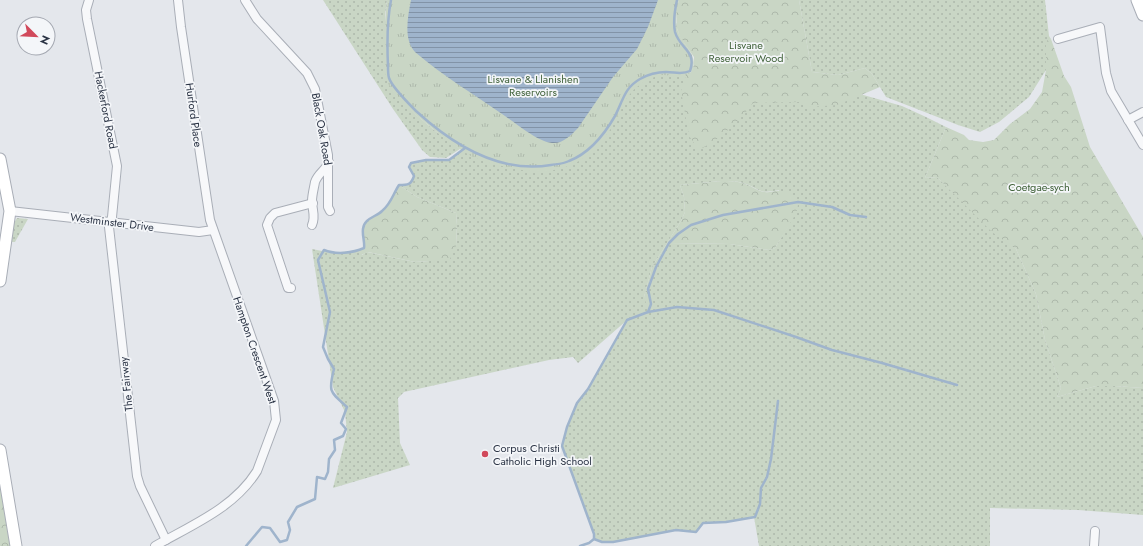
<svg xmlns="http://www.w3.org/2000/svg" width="1143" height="546" viewBox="0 0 1143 546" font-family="Jost,sans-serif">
<defs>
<pattern id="grass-dots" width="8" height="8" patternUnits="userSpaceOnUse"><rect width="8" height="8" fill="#c9d6c5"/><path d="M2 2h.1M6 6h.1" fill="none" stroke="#adb8ab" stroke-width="1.8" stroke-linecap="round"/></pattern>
<pattern id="forest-crowns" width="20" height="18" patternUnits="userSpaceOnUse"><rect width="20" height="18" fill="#c9d6c5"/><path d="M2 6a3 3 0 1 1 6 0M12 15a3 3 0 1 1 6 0" fill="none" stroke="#adb8ab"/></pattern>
<pattern id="park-tufts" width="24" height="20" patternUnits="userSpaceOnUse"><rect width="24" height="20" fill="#c9d6c5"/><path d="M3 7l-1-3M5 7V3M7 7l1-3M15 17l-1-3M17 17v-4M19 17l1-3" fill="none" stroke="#adb8ab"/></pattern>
<pattern id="water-rules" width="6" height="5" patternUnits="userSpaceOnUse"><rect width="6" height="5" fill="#9fb4cc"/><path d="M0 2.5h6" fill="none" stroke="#8293a7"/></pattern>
</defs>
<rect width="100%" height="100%" fill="#e4e7ec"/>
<g fill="url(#grass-dots)" fill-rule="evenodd">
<path d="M323,0H387L385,15V70L394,92L414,113L434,130L460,149L446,158L430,157L422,150L393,109Z"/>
<path d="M799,0H1045L1049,36L1051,39L1046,42V70L1029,97L999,122L980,132L958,125L886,97L872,74L865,68L838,75L812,72Z"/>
<path d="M665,72L853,92L902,106L926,117L946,127L925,178L937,177L967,206L1016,249L1036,294L1045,340L1061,388L1057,397L1096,386H1115L1143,388V515L1078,510L990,508V546H759L754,517L726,522L703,523L696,532L676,530L613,542H602L594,539V534L562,446L567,427L577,403L588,389L626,321L578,363L573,357L549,360L404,392L398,398L400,443L410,465L333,488L347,432L345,412L333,387L312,249L332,253L359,250L362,255L367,252L415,262L429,261L456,246L457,225L456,213L417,197L399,185C408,185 411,185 414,176L409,167L411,163L426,160H449L465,148L626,92L640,79ZM721,181C728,181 736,181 743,183C760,188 757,195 779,190L788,226L775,248L769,250L730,244L669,243L656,267L648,289L651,304L644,297L652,267L681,221L685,212L684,197L680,185Z"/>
<path d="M17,218L28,219L15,242H11L14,223Z"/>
</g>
<g fill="url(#forest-crowns)">
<path d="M679,0H799L812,72L838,75L865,68L872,74L880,87L837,105L809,107L799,102L753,103C739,122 720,139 699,150L689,136L681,91L686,75L691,72L694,65V57L680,37L677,28L676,10Z"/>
<path d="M1051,39L1064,76L1071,87L1090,147L1143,237V388L1115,386H1096L1057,397L1061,388L1045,340L1036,294L1016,249L992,232L937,177L925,178L946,127L964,135L969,140L983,142L994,140L1010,124L1030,109L1042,92L1046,70V41Z"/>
<path d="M721,181C728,181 736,181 742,183C751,185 757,191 765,192C770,193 775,190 780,191C807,197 798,210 788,227C784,234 779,241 775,248L769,250L730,244L669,243C663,254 649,277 648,289C648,296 653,301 650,307L647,306L644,297L652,267L681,221L685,212L684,197L680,185Z"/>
<path d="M399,185L417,197L456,213L457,225L456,246L449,261H429L415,262L368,252L361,255L359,250L364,248C365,242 362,235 363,229C364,218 376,217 382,211C391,204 393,194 399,185Z"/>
<path d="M0,443L2,455L18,546H0Z"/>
</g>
<path fill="url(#park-tufts)" d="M387,0H679C677,9 675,18 677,27C679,43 700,54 692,70C687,80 671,74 661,75C652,77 644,81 637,87C627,95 623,105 618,117C609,133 596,151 581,160C554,175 530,173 502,166C492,164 482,161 473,157C454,147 438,133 421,119C411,111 392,94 387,81C381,66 385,18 387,0Z"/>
<path fill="url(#water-rules)" d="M411,0H658L648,27L637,49L613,77L578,128C571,135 563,144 552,143C538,142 517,124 505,116C475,95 443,76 415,52C403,39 408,16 411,0Z"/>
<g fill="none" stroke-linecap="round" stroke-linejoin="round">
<g stroke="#9fb4cc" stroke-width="2.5">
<path d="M391,0C387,21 387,45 388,66C388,70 388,75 389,78C392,87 409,104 416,111C453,145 499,174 551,165C557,164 563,164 569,161C590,153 604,135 615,116C623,101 624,88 640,79C647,75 658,72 666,72C675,72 682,75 690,71C697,51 680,49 675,32C673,22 675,9 677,0"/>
<path d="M648,312L651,304L648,289L656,267L669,243L678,234L691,225L723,215L798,202L832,207L850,215L866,217"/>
<path d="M594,539L602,542H613L676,530L696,532L703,523L726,522L755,517L760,504L761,488L767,477L771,459L778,401"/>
<path d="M246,546L262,527L270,528L280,542L287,540L290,530L288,522L297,507L315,499L317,477L325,479L328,472L329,459L335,450L334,440L343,436L346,429L341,423L347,407C330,392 328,392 334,369L328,359L323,347L330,312L318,260L324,250C336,255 353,253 364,248C365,242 362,235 363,229C364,218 376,217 382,211C391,204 393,194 399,185C408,185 411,185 414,176L409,167L411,163L426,160H449L465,148"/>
<path d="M580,546L589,543L594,539V534L562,446L567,427L577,403L588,389L627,320L648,312L677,307L714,310L796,337L832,350L882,363L957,385"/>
</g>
<g stroke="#a9aeb7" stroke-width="10">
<g id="street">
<path d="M89,0L86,10L87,19L117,166L112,217L109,227L137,476L140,486L166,540"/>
<path d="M245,0L257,19L307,73L315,89L328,155V207L330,211"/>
<path d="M1058,39L1100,27L1106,73L1111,91L1143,145"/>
<path d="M1128,120L1143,112"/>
<path d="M10,211L199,232L213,230"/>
<path d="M312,225C316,216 312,210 312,201C312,195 314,188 315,182C318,173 326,170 329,162"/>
<path d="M291,288H288L267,225L270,218L275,213L313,203"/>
<path d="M155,546C192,525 234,508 257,471L276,420L274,401L210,220L181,27L178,0"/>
<path d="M1094,546L1095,531"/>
</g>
</g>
<g stroke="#a9aeb7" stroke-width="13">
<g id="secondary">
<path d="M1137,0L1143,15"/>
<path d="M0,159L10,211L0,281"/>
<path d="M0,450L16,546"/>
</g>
</g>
<use href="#street" stroke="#f7f8fa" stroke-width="8"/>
<use href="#secondary" stroke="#fff" stroke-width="11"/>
</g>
<circle fill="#d1495b" stroke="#f4f6f9" stroke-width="1.5" cx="485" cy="454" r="4"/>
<g text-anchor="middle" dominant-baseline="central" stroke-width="3.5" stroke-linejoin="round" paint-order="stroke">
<g font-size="11" fill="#3f6138" stroke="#f4f6f9">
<text x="746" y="45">Lisvane<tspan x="746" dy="13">Reservoir Wood</tspan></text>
<text x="533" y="79">Lisvane &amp; Llanishen<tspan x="533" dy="13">Reservoirs</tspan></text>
<text x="1039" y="187">Coetgae-sych</text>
</g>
<g font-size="11" fill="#2b3445" stroke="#f4f6f9">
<text transform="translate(106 110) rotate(79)">Hackerford Road</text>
<text transform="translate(194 115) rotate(82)">Hurford Place</text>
<text transform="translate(322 129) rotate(80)">Black Oak Road</text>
<text transform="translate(112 222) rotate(7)">Westminster Drive</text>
<text transform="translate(255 350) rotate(71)">Hampton Crescent West</text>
<text transform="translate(126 384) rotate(-96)">The Fairway</text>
</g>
<g font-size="11" fill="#2b3445" stroke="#f4f6f9" text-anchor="start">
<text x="493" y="448">Corpus Christi<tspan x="493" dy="13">Catholic High School</tspan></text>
</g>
</g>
<g transform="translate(36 36) rotate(114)"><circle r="19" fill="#f4f6f9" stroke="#a4a8b1"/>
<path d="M0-3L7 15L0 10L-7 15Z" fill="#d1495b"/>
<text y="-6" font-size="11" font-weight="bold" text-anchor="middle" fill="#2b3445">N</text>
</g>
</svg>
